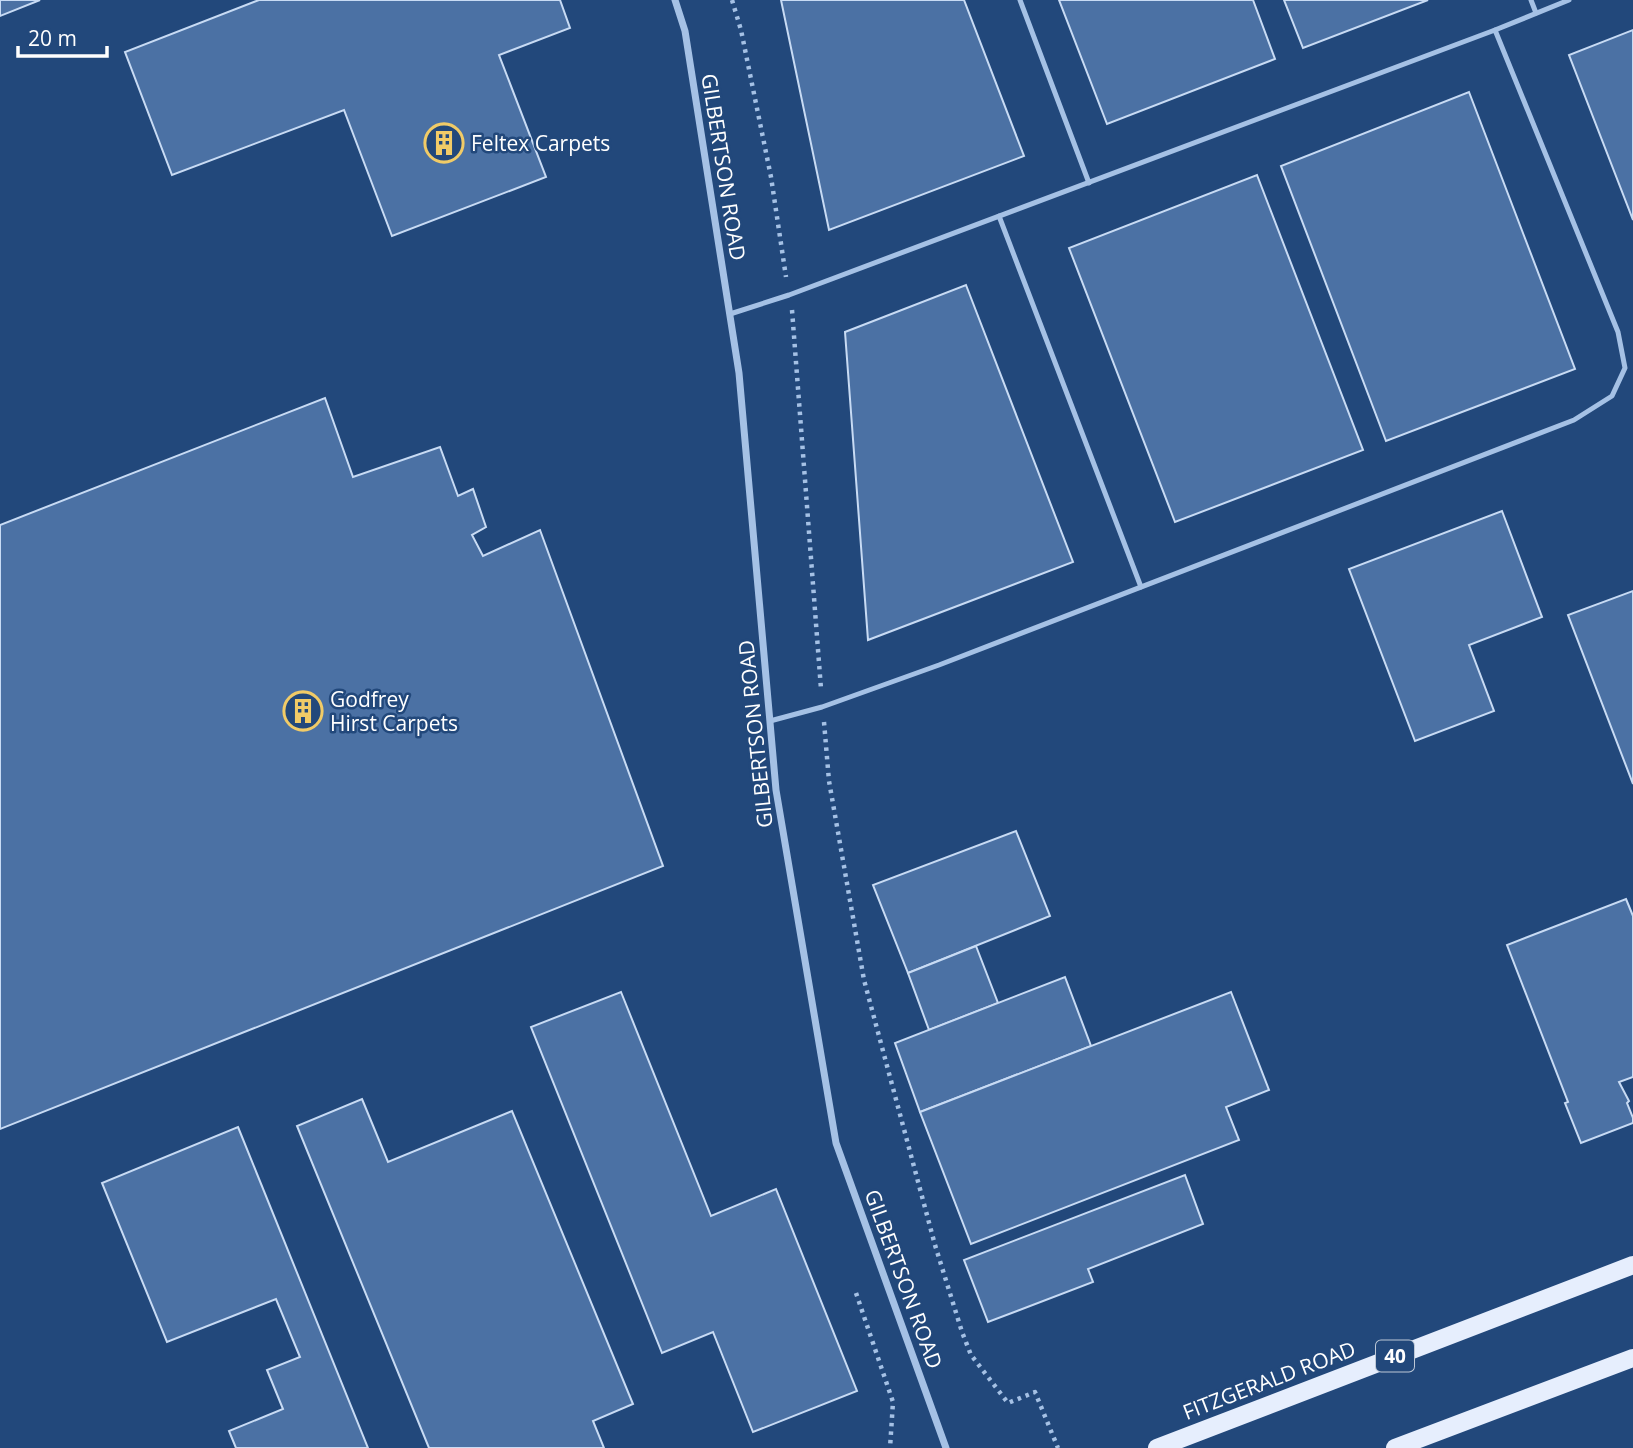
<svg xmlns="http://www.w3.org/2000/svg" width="1633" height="1448" viewBox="0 0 1633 1448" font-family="'Open Sans',sans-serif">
<rect width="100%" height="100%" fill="#22487b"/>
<g fill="#4b71a4" stroke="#c8dbf4" stroke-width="2">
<path d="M0,0H40L0,16Z"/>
<path d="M259,0H560L570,28L499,55L546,177L392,236L344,110L172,175L125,52Z"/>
<path d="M781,0H964L1024,156L829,230Z"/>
<path d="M1059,0H1253L1275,59L1107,124Z"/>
<path d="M1284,0H1428L1303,48Z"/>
<path d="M1633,30V220L1569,55Z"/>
<path d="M1469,92L1575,369L1386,441L1281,166Z"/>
<path d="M1257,175L1363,450L1175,522L1069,248Z"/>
<path d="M966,285L1073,562L868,640L845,332Z"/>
<path d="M325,398L353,477L440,447L458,496L473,489L486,527L472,535L483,556L540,530L663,866L0,1129V525Z"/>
<path d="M1502,511L1542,617L1469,645L1494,711L1415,741L1349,569Z"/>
<path d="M1633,591V784L1568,615Z"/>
<path d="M1016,831L1050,916L908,973L873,885Z"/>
<path d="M1626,899L1633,916V1077L1619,1082L1629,1101L1627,1103L1633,1118V1123L1581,1143L1565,1103L1568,1102L1507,945Z"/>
<path d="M976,946L998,1003L929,1030L908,973Z"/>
<path d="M1065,977L1091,1046L920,1112L895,1043Z"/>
<path d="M621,992L711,1216L776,1189L857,1391L753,1432L713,1332L662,1353L531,1027Z"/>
<path d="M1231,992L1269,1090L1226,1107L1239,1140L971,1244L920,1112Z"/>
<path d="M362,1099L388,1162L512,1111L633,1404L593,1421L604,1448H429L297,1126Z"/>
<path d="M238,1127L368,1448H236L229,1431L283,1409L267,1370L300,1357L276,1299L167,1342L102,1183Z"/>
<path d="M1185,1175L1203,1224L1088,1269L1093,1282L988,1322L964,1260Z"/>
</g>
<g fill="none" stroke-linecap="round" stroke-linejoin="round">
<g stroke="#a5c1e5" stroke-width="4.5" stroke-dasharray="3.5 5" stroke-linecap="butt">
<path d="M732,0L741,30L771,177L786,277"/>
<path d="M792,310L821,689"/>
<path d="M824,722L829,781L864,980L935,1245L962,1332L971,1355L1008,1403L1035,1392L1058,1448"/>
<path d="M856,1293L893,1402L890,1448"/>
</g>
<g stroke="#a5c1e5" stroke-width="5">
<path d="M1020,0L1089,183"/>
<path d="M1531,0L1536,13"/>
<path d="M1495,30L1569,0"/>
<path d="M999,216L1141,587"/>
<path d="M730,314L789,295L1495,30L1618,332L1625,368L1612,396L1574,420L939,665L822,707L770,721"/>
</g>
<path stroke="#a5c1e5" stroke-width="7" d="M675,0L685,31L739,373L776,790L836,1143L946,1448"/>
<g stroke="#e6eefd" stroke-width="18">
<path d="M1157,1448L1633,1265"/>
<path d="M1395,1448L1633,1358"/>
</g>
</g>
<defs>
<g id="building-ring" transform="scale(2.0125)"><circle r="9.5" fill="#22487b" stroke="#f1cb67" stroke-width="1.5"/><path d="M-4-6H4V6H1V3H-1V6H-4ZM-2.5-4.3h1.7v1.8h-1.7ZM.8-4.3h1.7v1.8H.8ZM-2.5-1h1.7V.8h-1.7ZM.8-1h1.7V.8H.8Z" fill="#f1cb67"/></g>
</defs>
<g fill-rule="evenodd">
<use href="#building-ring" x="444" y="143"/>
<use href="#building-ring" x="303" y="711"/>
</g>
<g text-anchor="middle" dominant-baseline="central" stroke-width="5" stroke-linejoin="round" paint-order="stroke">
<rect fill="#22487b" stroke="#bdc8d7" stroke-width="2" x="1376" y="1340.5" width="38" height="31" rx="5"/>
<g font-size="19" font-weight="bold" fill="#fff">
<text x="1395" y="1356">40</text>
</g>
<g font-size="21" fill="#fff" stroke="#22487b" text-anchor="start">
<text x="471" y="143">Feltex Carpets</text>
<text x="330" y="699">Godfrey<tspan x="330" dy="24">Hirst Carpets</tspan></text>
</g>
<g font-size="21" fill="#fff" stroke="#22487b">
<text transform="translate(724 167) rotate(81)">GILBERTSON ROAD</text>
<text transform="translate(755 734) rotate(-96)">GILBERTSON ROAD</text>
<text transform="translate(904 1279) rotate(70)">GILBERTSON ROAD</text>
<text transform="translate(1269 1380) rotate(-21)">FITZGERALD ROAD</text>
</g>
</g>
<path d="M18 46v10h89v-10" fill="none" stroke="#ffffff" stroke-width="3.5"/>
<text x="28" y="46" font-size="21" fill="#ffffff" stroke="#22487b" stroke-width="5" paint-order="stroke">20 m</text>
</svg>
